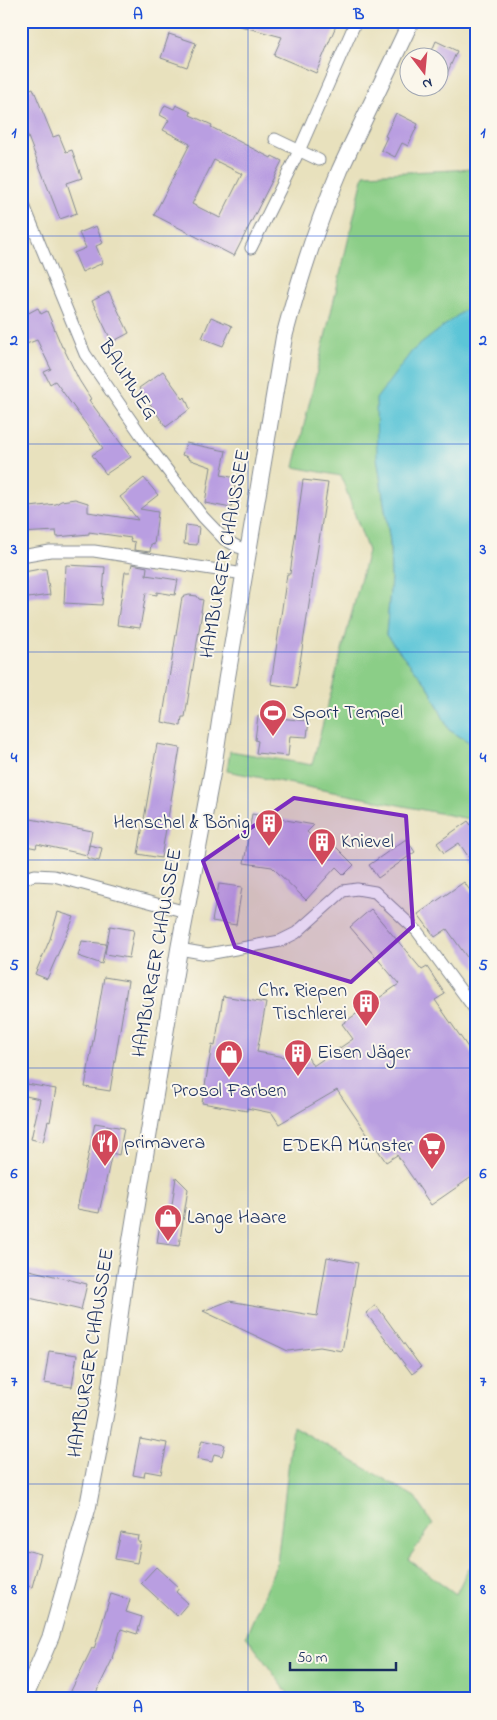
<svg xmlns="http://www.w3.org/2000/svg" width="497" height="1720" viewBox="0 0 497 1720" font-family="'Indie Flower',sans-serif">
<rect width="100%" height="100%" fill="#fbf7ec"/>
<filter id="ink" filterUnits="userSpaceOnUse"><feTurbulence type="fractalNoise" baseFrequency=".02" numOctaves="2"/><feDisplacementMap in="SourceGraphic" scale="10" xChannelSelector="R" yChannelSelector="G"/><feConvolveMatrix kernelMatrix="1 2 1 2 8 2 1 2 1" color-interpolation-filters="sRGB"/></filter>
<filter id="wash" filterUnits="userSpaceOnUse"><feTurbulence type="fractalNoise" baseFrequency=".0096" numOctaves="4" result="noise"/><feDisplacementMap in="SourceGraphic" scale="20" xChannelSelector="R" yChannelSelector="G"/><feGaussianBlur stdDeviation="1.12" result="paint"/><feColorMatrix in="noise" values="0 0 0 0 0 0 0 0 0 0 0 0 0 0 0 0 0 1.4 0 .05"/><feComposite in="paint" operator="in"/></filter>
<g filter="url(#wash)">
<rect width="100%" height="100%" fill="#e8e1bd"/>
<g fill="#8bce87" stroke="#537e72">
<path d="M476,169V301L413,351L377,457L390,542L391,579L386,635L428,686L449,730L476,746V822L469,819L227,771L230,751L312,765L368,551L341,476L294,467L364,174Z"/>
<path d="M293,1426L415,1497L433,1524L408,1559L456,1594L468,1569L476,1563V1699H292L246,1636L277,1563Z"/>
</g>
<path fill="#5cc5d7" stroke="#3c7a9a" d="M476,301V746L449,730L428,686L386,635L391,579L390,542L377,457L376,399L412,351Z"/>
<g id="blocks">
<g fill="#b99ee1" fill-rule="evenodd">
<path d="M236,21H338L316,73L274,55L282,37L236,25Z"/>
<path d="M169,34L196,43L187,67L161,58Z"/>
<path d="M436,41L457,51L440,89V58H429Z"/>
<path d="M33,88L53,137L59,135L66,152L72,150L82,178L67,183L77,213L60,219L21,119V99L25,98L23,92Z"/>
<path d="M165,105L174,109L176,105L191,112L190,115L212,125L211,127L271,158L272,156L282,161L234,256L154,215L190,144L163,130L169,120L160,115ZM214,160L242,174L220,218L192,204Z"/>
<path d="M396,113L418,124L408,146L402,143L395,157L381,150L387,137L385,136Z"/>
<path d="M96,226L103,243L96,246L103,263L82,272L74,253L86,248L79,233Z"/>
<path d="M109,292L129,333L112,342L92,301Z"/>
<path d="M38,308L41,314L47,311L62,347H63L79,380L91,399L89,400L131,457L106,474L92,455L103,448L55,381L50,384L44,372L51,369L37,340L21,346V317Z"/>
<path d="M211,317L232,326L223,346L202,338Z"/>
<path d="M163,371L183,399L185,397L190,409L166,427L139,388Z"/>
<path d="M186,443L226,451L221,475L236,478L231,508L205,503L211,467L188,459V457L182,455Z"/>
<path d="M144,478L158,495L140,509L158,512L154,545L151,544L150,552L134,550L135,542L130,541L131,538L89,532V534L57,537L56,531L21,533V508L56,504L61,501L75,499L88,503V512L138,520L120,497Z"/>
<path d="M303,480L328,483L296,688L271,684L287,574H290Z"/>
<path d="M186,525L199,527L197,545L184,544Z"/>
<path d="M132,564L147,567L146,575L178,580L175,595L157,592V595L146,593L140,628L117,625L125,572H130Z"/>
<path d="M66,565L105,567L102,605L64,603Z"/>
<path d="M40,569H46L50,595L21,599V585L26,584L24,572Z"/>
<path d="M189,595L197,596L199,599L203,600L201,612H202L185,717H182L181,726L162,722L182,597Z"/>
<path d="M258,716L309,721L307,737L290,736L288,756L256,753L258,741L255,740Z"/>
<path d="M157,744L180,748L161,858L138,854Z"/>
<path d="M252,814L314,825L307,832L329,852L335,846L354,865L344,875L336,867L306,900L272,867L244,863Z"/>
<path d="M26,818L92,831L87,855L37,844L36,848L21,845Z"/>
<path d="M468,821L476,832V868L459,843L444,853L437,843Z"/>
<path d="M406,839L415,852L378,878L369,865Z"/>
<path d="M89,845L102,848L99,861L87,858Z"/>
<path d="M464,882L476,899V970L447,929L435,937L418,914Z"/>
<path d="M219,884L242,887L236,925L212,921Z"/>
<path d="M371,909L422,970L427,967L445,994L435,1000L476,1059V1174L431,1205L397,1155L386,1162L337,1090L279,1124L272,1113L247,1108V1111L202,1103L212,1045L215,1046L223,996L266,1003L257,1052L285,1057L302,1047L313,1066L353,1039L342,1024L399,984L350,927Z"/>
<path d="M58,912L74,917L47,979L35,974L50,939Z"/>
<path d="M110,926L134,930L129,958L105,954Z"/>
<path d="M82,941L106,944L102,964L78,956Z"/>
<path d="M104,977L128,981L110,1091L85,1087Z"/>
<path d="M21,1083L56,1089L50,1122L48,1121L43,1142L31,1139L40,1099L21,1095Z"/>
<path d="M95,1123L124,1128L119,1155L112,1153L99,1213L77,1209Z"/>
<path d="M176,1177L188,1189L179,1246L157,1243L161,1217L170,1219Z"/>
<path d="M327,1257L358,1263L342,1351L320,1347L288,1351L203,1311L229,1301L317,1316Z"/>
<path d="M21,1268L87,1284L81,1310L21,1296Z"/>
<path d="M376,1305L421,1367L412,1374L366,1313Z"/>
<path d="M49,1351L77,1355L72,1387L44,1383Z"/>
<path d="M140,1438L167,1443L161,1474L145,1471L144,1477L133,1475Z"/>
<path d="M202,1440L225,1445L222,1456L214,1454L212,1462L197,1459Z"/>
<path d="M121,1533L139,1536L138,1542H141L137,1563L115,1559Z"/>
<path d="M21,1549L41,1554L32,1587L21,1584Z"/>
<path d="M156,1567L179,1588L176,1592L188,1603L177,1616L141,1583Z"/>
<path d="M111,1594L130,1600L126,1612L142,1617L137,1634L121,1629L112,1658H113L93,1699H67L92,1648L94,1649Z"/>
</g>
</g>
</g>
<g filter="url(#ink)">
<use href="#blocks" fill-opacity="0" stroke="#82888e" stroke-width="1"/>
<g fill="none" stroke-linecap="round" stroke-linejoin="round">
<g stroke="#82888e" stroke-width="13">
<g id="street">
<path d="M275,139L319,160"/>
<path d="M21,198L85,354L148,445L203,517L224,539L238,547L248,550"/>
<path d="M251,248L299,151L356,21"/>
<path d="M21,556L50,551H94L244,574"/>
<path d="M21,879L35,875L54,876L186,912"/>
<path d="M179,949L208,954L280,941L296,933L343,891L357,889L375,892L417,931L476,1011"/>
</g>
</g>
<g stroke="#82888e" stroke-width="18">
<path id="secondary" d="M24,1699L51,1636L88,1506L96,1464L109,1394L124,1283L179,949L213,768L225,689L284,337C299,280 317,224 340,170C363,120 388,71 411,21"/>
</g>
<use href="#street" stroke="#fff" stroke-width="11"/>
<use href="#secondary" stroke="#fff" stroke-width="16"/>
</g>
</g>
<path fill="#7b2cbf" fill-opacity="0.2" stroke="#7b2cbf" stroke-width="4" stroke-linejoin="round" d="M294,798L406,816L413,926L351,982L235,947L203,861Z"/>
<path fill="none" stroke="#1d4ed8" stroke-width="1" stroke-opacity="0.55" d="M248,21V1699M21,236H476M21,444H476M21,652H476M21,860H476M21,1068H476M21,1276H476M21,1484H476"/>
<defs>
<g id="stadium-pin" transform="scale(1.4375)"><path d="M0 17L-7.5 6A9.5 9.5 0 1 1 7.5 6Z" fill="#d1495b" stroke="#fbf7ec"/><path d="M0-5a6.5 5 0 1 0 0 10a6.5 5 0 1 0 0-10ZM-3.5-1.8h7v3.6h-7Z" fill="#fff"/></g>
<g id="building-pin" transform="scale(1.4375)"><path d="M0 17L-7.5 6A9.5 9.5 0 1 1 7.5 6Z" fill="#d1495b" stroke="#fbf7ec"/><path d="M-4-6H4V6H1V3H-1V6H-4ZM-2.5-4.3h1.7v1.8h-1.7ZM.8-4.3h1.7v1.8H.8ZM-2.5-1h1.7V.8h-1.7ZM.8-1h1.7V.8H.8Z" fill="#fff"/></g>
<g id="shop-pin" transform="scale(1.4375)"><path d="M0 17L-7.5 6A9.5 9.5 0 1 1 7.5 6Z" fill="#d1495b" stroke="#fbf7ec"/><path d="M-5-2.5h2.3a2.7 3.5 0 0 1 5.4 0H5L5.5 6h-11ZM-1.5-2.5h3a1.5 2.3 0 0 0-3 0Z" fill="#fff"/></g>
<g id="restaurant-pin" transform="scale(1.4375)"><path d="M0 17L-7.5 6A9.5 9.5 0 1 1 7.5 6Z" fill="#d1495b" stroke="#fbf7ec"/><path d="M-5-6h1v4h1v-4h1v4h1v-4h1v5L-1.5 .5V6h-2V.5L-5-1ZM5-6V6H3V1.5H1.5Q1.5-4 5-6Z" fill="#fff"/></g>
<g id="supermarket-pin" transform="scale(1.4375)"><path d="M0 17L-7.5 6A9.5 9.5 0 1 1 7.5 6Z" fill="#d1495b" stroke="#fbf7ec"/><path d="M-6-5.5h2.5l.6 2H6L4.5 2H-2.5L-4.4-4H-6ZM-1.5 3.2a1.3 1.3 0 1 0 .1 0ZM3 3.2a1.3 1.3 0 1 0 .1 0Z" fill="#fff"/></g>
</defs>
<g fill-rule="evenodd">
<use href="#stadium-pin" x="273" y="713"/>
<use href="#building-pin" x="269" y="823"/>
<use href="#building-pin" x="322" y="842"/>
<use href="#building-pin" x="366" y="1003"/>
<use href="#building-pin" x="298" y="1053"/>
<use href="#shop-pin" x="229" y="1054"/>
<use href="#restaurant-pin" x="105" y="1143"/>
<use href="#supermarket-pin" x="432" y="1146"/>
<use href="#shop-pin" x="168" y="1218"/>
</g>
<g text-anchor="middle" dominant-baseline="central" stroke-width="4" stroke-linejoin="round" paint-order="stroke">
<g font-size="20" fill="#1b2f5e" stroke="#fbf7ec">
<text transform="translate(127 380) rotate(57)">BAUMWEG</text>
<text transform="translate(226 554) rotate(-80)">HAMBURGER CHAUSSEE</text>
<text transform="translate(158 953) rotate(-80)">HAMBURGER CHAUSSEE</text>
<text transform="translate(92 1353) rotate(-81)">HAMBURGER CHAUSSEE</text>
</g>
<g font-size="20" fill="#1b2f5e" stroke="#fbf7ec" text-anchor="start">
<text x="292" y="713">Sport Tempel</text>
<text x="250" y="823" text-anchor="end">Henschel &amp; Bönig</text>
<text x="341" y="842">Knievel</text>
<text x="347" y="991" text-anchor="end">Chr. Riepen<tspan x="347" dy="23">Tischlerei</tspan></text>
<text x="317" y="1053">Eisen Jäger</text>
<text x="229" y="1091" text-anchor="middle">Prosol Farben</text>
<text x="124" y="1143">primavera</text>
<text x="413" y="1146" text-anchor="end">EDEKA Münster</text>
<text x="187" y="1218">Lange Haare</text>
</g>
</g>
<rect width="497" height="1720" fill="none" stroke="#fbf7ec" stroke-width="55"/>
<g transform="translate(424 72) rotate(164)"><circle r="24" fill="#fbf7ec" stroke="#a1a7b3"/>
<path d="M0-4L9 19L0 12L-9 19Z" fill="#d1495b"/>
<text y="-8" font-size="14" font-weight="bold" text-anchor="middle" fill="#1b2f5e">N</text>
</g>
<path d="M290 1662v8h106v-8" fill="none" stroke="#1b2f5e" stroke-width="2.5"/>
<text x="297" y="1662" font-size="15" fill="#1b2f5e" stroke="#fbf7ec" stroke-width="4" paint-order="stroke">50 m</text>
<rect x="28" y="28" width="442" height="1664" fill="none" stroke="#1d4ed8" stroke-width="2"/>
<g font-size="16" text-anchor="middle" font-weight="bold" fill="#1d4ed8">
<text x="138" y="19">A</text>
<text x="359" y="19">B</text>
<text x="14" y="137">1</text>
<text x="483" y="137">1</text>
<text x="14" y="345">2</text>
<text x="483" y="345">2</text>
<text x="14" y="554">3</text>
<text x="483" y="554">3</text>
<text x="14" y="762">4</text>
<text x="483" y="762">4</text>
<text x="14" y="970">5</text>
<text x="483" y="970">5</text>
<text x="14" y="1178">6</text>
<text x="483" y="1178">6</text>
<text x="14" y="1386">7</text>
<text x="483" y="1386">7</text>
<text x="14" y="1594">8</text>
<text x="483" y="1594">8</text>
<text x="138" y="1712">A</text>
<text x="359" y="1712">B</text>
</g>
</svg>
